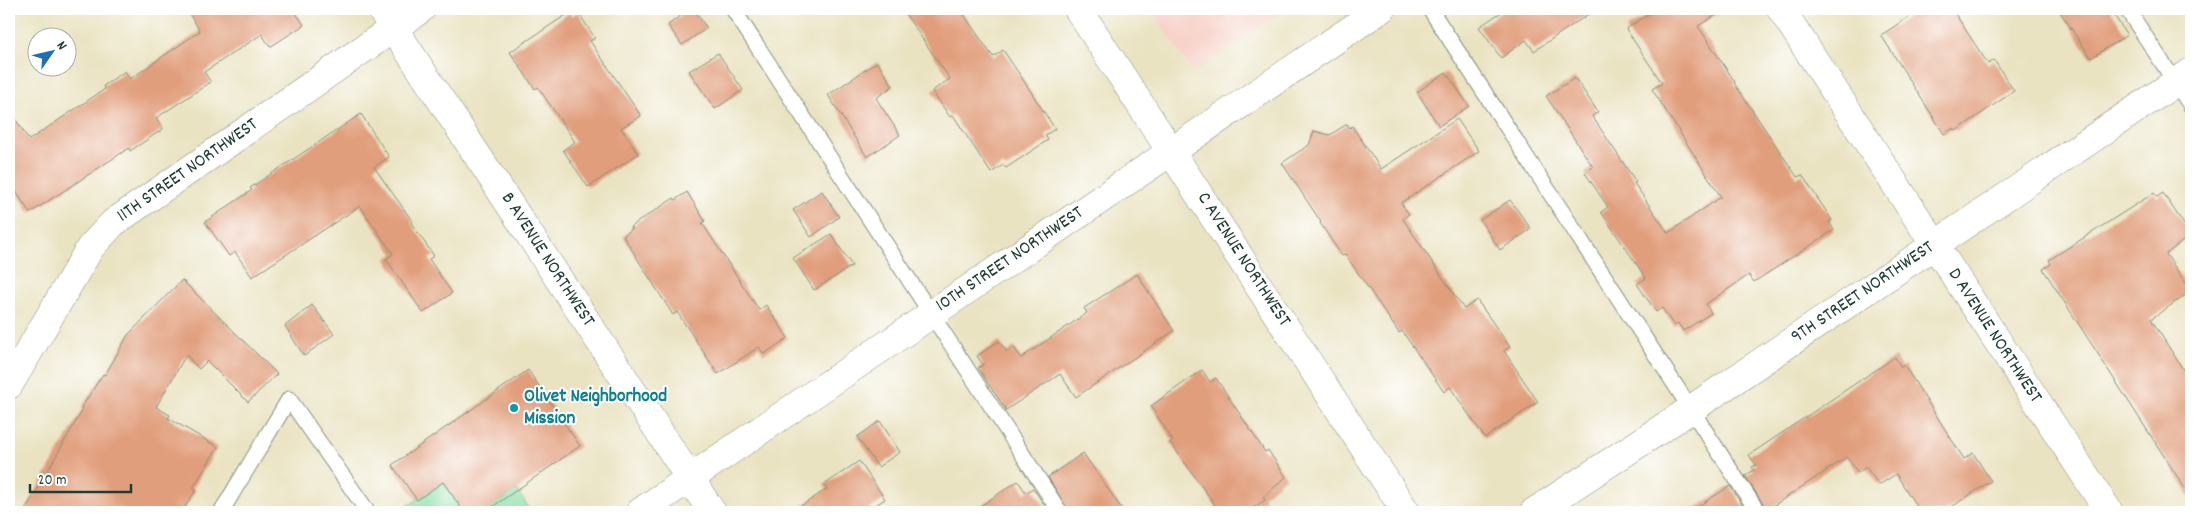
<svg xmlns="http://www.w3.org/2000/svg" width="2200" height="521" viewBox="0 0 2200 521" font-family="Dekko,sans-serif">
<rect width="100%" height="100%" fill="#fff"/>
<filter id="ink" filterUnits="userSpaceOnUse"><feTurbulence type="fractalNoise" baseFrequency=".02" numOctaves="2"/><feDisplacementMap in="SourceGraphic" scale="10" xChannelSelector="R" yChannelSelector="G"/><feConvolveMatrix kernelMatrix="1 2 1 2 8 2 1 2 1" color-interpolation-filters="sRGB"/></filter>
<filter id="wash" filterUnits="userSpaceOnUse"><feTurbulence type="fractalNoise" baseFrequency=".0096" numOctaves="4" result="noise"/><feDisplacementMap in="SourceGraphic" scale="20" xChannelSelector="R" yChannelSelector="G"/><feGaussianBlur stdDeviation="1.12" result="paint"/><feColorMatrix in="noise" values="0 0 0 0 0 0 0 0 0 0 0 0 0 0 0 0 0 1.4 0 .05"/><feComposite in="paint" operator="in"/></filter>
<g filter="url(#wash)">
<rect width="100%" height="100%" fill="#eae3c2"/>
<path fill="#f7d1c8" d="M1151,9H1286L1193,73Z"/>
<g fill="#88e0a4" stroke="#548e6c">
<path d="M443,482L464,512H399Z"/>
<path d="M517,490L531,512H485Z"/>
</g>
<g id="blocks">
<g fill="#e19e7b">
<path d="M186,9H302L296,13L304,25L270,47L262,34L204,72L211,82L156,118L163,129L130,151L129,148L30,213L9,181V109L29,140L105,89L103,86L125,71L130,79L200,31Z"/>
<path d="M690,9H693L707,28L682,45L668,25Z"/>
<path d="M902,9H960L993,57L1003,50L1022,78L1055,129L1045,135L1048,140L1006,168L1003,165L991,173L953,115L950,117L932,91L950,79Z"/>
<path d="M1506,9H1596L1534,51L1526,40L1501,58L1479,27Z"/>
<path d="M1656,9H1726L1698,26L1735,82L1734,83L1797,177L1802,175L1832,220L1829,222L1834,230L1754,282L1749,275L1706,304L1711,313L1683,331L1678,323L1674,326L1662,308L1656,312L1637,284L1646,278L1601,212L1608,207L1585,173L1593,167L1546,96L1575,78L1598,112L1592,116L1636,182L1634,183L1668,233L1721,197L1652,89L1662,83L1626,29Z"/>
<path d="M1921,9H1952L1988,64L1994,60L2014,91L1956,131L1954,128L1944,134L1881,35Z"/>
<path d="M2058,9H2110L2127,35L2091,58Z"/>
<path d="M578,12L595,38L590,41L641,116L621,128L638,154L588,187L563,150L575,142L538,87L535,89L510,52L569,13L572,16Z"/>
<path d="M718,53L743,90L715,109L689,71Z"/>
<path d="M877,62L893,86L876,98L900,135L867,157L828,95Z"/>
<path d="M1446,72L1469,106L1439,126L1417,92Z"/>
<path d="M361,114L389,157L374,167L413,222L411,223L434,256L429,259L452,293L423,313L386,259L393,254L360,206L252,277L235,252L229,256L205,222L252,190L250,188Z"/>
<path d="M1457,119L1479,151L1401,203L1409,214L1403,219L1464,309L1477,300L1510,347L1504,351L1538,402L1485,438L1450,387L1444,392L1402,331L1399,333L1345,254L1342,256L1320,223L1321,222L1282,163L1309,145L1314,131L1330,135L1347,124L1350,128L1352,126L1381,169Z"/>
<path d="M822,191L839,217L811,237L793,210Z"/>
<path d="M687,192L705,221L702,223L759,310L766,305L788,338L764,354L759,347L718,374L677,312L673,315L623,236L632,229L630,227L674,198L675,200Z"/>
<path d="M2154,193L2157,197L2163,193L2191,235L2166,254L2191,291L2151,319L2191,382V498L2043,269L2051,264L2049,260Z"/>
<path d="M1510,200L1531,229L1500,250L1480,220Z"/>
<path d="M831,234L852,266L814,290L793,258Z"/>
<path d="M1137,274L1174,331L1076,397L1060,374L1006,410L978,368L983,365L977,356L999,341L1007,352L1014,347L1021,358L1087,313L1084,308Z"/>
<path d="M182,280L277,374L248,402L207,361L199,369L186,355L156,407L170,415L168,418L218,447L193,488L196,490L182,512H24L83,409L81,408L103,374L105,375L128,335Z"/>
<path d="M312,305L334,334L304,356L285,326Z"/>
<path d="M1895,357L1901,367L1904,365L1964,459L1973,453L1991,481L1944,512H1920L1896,474L1879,485L1866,467L1858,473L1847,457L1767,510L1745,476L1754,470L1752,467L1756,465L1749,455Z"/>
<path d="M528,370L580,446L485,512H464L443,482L417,500L392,465Z"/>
<path d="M1202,370L1210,382L1216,378L1265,452L1268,450L1286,477L1263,497L1265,500L1247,512H1220L1170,442L1173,441L1151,406Z"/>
<path d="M880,421L900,452L878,467L857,437Z"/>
<path d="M1083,453L1124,512H1069L1048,477Z"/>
<path d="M859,461L885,499L865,512H792L827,489L824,485Z"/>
<path d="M1018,481L1026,493L1033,488L1049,512H971Z"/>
<path d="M1730,486L1747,512H1689Z"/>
</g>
</g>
</g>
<g filter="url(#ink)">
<use href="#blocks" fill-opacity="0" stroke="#84907b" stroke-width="1"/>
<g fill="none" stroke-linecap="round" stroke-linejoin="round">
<g stroke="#84907b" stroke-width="17">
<g id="lane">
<path d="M733,9L1060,512"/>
<path d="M1430,9L1758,512"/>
<path d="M2127,9L2191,106"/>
<path d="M221,512L289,399L368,512"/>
</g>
</g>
<g stroke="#84907b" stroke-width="29">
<g id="street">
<path d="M381,9L712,512"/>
<path d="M1078,9L1406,512"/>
<path d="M1781,9L2109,512"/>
<path d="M9,385L90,248L113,223L421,9"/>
<path d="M640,512L1381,9"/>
<path d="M1534,512L1690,410L2191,72"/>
</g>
</g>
<use href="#lane" stroke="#fff" stroke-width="15"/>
<use href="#street" stroke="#fff" stroke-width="28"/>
</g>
</g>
<circle fill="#0f9aa8" stroke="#fff" stroke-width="2" cx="514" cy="408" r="5"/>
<g text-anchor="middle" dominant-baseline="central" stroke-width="4" stroke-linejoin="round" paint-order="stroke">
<g font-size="19" fill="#1f3d34" stroke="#fff">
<text transform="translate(188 171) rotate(-35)">11TH STREET NORTHWEST</text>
<text transform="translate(547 260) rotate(57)">B AVENUE NORTHWEST</text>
<text transform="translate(1010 260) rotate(-34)">10TH STREET NORTHWEST</text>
<text transform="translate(1243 260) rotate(57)">C AVENUE NORTHWEST</text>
<text transform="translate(1863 293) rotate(-34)">9TH STREET NORTHWEST</text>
<text transform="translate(1994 336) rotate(57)">D AVENUE NORTHWEST</text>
</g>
<g font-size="19" font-weight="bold" fill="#0d838f" stroke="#fff" text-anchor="start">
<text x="524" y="397">Olivet Neighborhood<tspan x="524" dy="22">Mission</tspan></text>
</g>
</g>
<rect width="2200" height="521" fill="none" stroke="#fff" stroke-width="30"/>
<g transform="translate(52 52) rotate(56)"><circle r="24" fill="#ffffff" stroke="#a5b1ae"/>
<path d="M0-4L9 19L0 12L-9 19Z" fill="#1f6fb2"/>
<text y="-8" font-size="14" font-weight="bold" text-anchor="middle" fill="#1f3d34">N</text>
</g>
<path d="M30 484v8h101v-8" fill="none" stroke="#1f3d34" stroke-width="2.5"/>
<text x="38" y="484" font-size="15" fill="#1f3d34" stroke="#ffffff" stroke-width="4" paint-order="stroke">20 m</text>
</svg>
